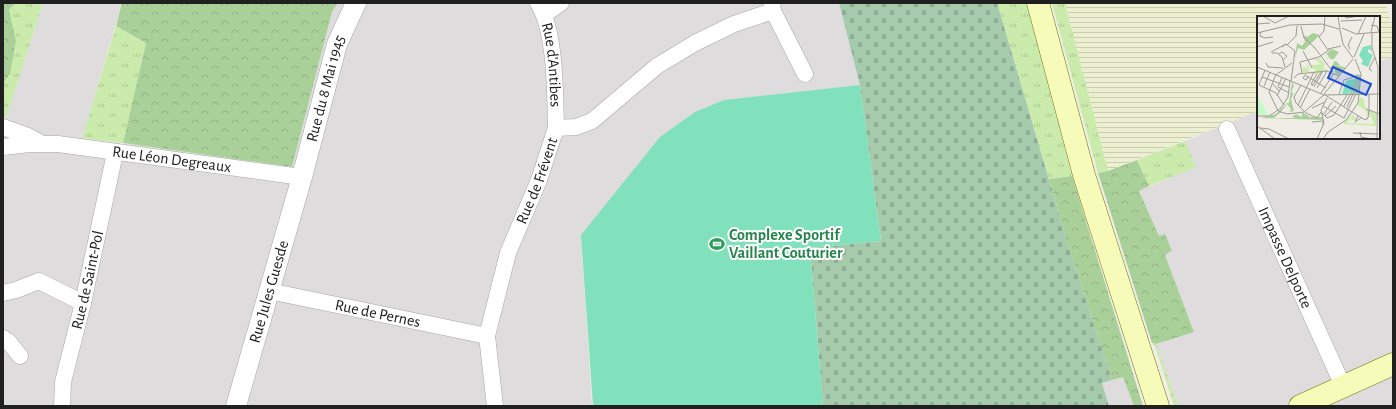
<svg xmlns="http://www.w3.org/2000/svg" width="1396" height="409" viewBox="0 0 1396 409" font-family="'Alegreya Sans',sans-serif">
<defs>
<pattern id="farmland-rules" width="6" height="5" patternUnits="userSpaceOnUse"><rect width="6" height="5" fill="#edefd1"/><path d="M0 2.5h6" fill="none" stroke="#cbcdb3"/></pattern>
<pattern id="grass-tufts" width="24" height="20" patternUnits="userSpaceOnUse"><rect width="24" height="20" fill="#caebab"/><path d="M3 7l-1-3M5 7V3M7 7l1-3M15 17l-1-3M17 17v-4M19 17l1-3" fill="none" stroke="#adc993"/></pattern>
<pattern id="forest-crowns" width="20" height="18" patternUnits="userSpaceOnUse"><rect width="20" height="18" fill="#aad09a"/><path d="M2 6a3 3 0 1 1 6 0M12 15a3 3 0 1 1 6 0" fill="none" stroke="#92b284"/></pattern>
<pattern id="cemetery-stones" width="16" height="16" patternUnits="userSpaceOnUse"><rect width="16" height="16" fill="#a6caac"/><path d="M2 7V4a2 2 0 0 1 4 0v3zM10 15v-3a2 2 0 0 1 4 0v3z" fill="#8fad94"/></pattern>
</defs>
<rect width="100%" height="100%" fill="#f0ede6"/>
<g fill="#dedcdc">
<path d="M43,3H122L82,138L292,167L332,12L338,3H839L860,85L724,100L581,235L592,406H3V116L6,118Z"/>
<path d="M1393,56V406H1178L1156,344L1194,331L1165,255L1172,252L1159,236L1139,191L1195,167L1185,141L1258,111V138H1379V62Z"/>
<path d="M1123,377L1134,406H1109L1102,383Z"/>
</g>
<path fill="url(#farmland-rules)" d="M1065,3H1385L1393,27V56L1379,62V17H1258V111L1108,171Z"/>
<g fill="url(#grass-tufts)">
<path d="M15,3H43L6,118L3,116V83L10,74L16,41L9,10Z"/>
<path d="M997,3H1026L1072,176L1049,179Z"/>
<path d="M1052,3H1065L1108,171L1098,173Z"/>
<path d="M116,26L146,43L123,143L82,138Z"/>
<path d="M1185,141L1196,167L1149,186L1137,160Z"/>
<path d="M1152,343L1156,344L1178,406H1174L1155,346Z"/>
</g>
<g fill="url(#forest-crowns)">
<path d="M3,3H15L9,10L16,41L10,74L3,83Z"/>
<path d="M122,3H338L332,12L292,167L123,143L146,43L116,26Z"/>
<path d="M1137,160L1149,186L1139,191L1159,236L1165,234L1172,251L1165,255L1194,332L1156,344L1152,343L1098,173L1108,171Z"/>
<path d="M1072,176L1143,406H1134L1123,377L1112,380L1070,251L1049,179Z"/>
</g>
<path fill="url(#cemetery-stones)" d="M839,3H997L1070,251L1112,380L1102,383L1109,406H823L810,248L881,241L860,85Z"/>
<path fill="#82e1bd" d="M860,85L881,241L810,248L823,406H593L581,235L660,137L695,112L724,100Z"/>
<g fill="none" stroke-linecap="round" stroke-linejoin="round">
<g stroke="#a7a7a7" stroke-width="17">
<g id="minor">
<path id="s1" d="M538,3C556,32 555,94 556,128"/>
<path d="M772,3L773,11L805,74"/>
<path d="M545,14L561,3"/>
<path d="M3,127L28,136L41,143"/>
<path id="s2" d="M1227,129L1343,386"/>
<path id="s3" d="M3,147L29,144H58L302,177"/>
<path id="s4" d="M269,291L487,336"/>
<path d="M3,293L16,290L39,281L83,303"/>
<path d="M3,338L8,341L20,356"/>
<path id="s5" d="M62,406L63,382L83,303L115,153"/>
<path id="s6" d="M495,406L487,336L508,253L539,180L556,128L576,127L592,121L657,66L695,43L734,24L773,11"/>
</g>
</g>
<g stroke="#a7a7a7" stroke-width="21">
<g id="tertiary">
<path id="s7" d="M236,406L302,177L337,44L356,3"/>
</g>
</g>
<g stroke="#6d7a03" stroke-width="23">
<g id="secondary">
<path d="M1038,3L1084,175L1158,406"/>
<path d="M1300,406L1393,364"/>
</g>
</g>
<use href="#minor" stroke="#fff" stroke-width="16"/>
<use href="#tertiary" stroke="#fff" stroke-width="20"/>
<use href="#secondary" stroke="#f7fbb9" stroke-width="22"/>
</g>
<defs>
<g id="stadium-bare" transform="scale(1.2)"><path d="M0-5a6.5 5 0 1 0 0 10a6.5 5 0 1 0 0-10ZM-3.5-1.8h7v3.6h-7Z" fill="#2e9e5b" stroke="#fff" stroke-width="2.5" paint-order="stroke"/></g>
</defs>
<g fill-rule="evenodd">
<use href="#stadium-bare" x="717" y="244"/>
</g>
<g text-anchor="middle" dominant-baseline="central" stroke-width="4" stroke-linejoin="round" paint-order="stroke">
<g font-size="16" fill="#202020" stroke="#fff">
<text stroke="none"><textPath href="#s1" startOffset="64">Rue d'Antibes</textPath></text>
<text stroke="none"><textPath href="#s7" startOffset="330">Rue du 8 Mai 1945</textPath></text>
<text stroke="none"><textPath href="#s3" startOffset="170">Rue Léon Degreaux</textPath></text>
<text stroke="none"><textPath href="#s6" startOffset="234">Rue de Frévent</textPath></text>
<text stroke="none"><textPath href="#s2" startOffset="141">Impasse Delporte</textPath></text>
<text stroke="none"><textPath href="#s5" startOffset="129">Rue de Saint-Pol</textPath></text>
<text stroke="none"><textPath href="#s7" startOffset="119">Rue Jules Guesde</textPath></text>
<text stroke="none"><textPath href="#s4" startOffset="111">Rue de Pernes</textPath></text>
</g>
<g font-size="16" font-weight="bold" fill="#27864d" stroke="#fff" text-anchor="start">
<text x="729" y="235">Complexe Sportif<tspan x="729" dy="18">Vaillant Couturier</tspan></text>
</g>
</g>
<g transform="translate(1257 16)">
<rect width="123" height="123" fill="#f0ede6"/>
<path d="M62,42L68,48L66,53L72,54L60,58L46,56V51L50,52L51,46L52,56L59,55L53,49H62V45L57,44ZM103,81L106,82L109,93L120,98L119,110L86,108L95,98L99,103L94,105L95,100L90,107L117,108L112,97L111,103L109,104L106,103L111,101L109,95L101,89Z" fill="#caebab"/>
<path d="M56,17L63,19L47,34L41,32L38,42L40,27L45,30L48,26L47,19L50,21ZM75,33L82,36L77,43H74L76,46L79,45L83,49H80L89,52L82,59L78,57V51L75,54L73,52L77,47L72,41L69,44L72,40L69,38L65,41ZM35,66L37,70L35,74V78L37,76L34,83L37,95L33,96L34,93L30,88L23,97L17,102H39L35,101L39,98L45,101V96L53,101H65L67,104L4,102L19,98L30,87H32Z" fill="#aad09a"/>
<path d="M99,58L104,59L101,78H92Z" fill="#a6caac"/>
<path d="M0,80L6,89L11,99L0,98Z" fill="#c2fbc7"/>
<path d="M114,29L115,35L111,33V36L116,39L111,51L104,48L106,45L102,39L106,31ZM95,63L98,64L97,69L91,78H85L89,65Z" fill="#82e1bd"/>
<path fill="none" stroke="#9d9b97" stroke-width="1" d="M6,0L18,7L32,0M68,0L67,15L62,21L71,34M81,0L83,14M88,0L89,2L102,0M84,5L105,4M0,8L13,7M114,9L120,10L122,16M44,10L47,22L58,32L76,56M85,12L99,18L123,16M83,14L86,28L96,42M4,16L3,20L8,22L16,21M114,16L118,0M115,16V32L121,51L120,123M0,17L33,9L65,8L82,13M101,18L109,0M29,28L38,35L34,65M30,29L39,20L40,10M0,31L16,26M0,33V48M71,33L84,30M93,33L91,29L95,21M46,35L55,52M14,36L29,28L25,31M15,37H20L25,41L28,51M22,38L25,36L30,40L26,44M97,41L107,18M9,47L11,51L26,52M0,51L67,79L123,78M8,54L2,69L19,77L27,89M115,55L112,53L118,41M45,57L43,46L62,41L73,33M19,58L12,76L21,95M19,59L35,47M5,61L32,71M25,61L21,71L32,77M51,61L49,64L46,62L48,59L69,72M37,62L41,58L70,55L82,60M15,67L23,76M44,69L37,81L39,87L49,97L60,102L64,96L70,102L77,99L90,79M56,69L54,68L60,58M7,70L13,56M55,70L64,56M57,71L66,55M60,72L70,55M64,77L77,57M67,78L96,43M82,78L87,64L97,61M112,78V94M68,79L108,104L111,102L112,94M20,80L29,62M41,89L57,56M66,90L87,102L99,78M87,90L93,79M90,91L96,78M43,92L53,73M55,92L68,86M109,93L123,98M21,95L30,98L47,96L67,79M67,98L75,86M0,100H12L24,92L31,81L33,65M68,100L79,90M101,100L98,106L104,102M55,106L66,105V109M0,110L18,123M3,112L12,113L32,123M103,116L104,121L114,123M96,117L121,118M60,123L67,107L64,94L70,82M66,123L71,116L89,104L101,87L104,58L98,43"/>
<path fill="#1d4ed8" fill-opacity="0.15" stroke="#1d4ed8" stroke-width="2" d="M76,51L114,68L109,79L71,62Z"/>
<rect width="123" height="123" fill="none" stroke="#202020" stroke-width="2"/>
</g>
<rect width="1396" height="409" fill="none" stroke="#202020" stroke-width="8"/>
</svg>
